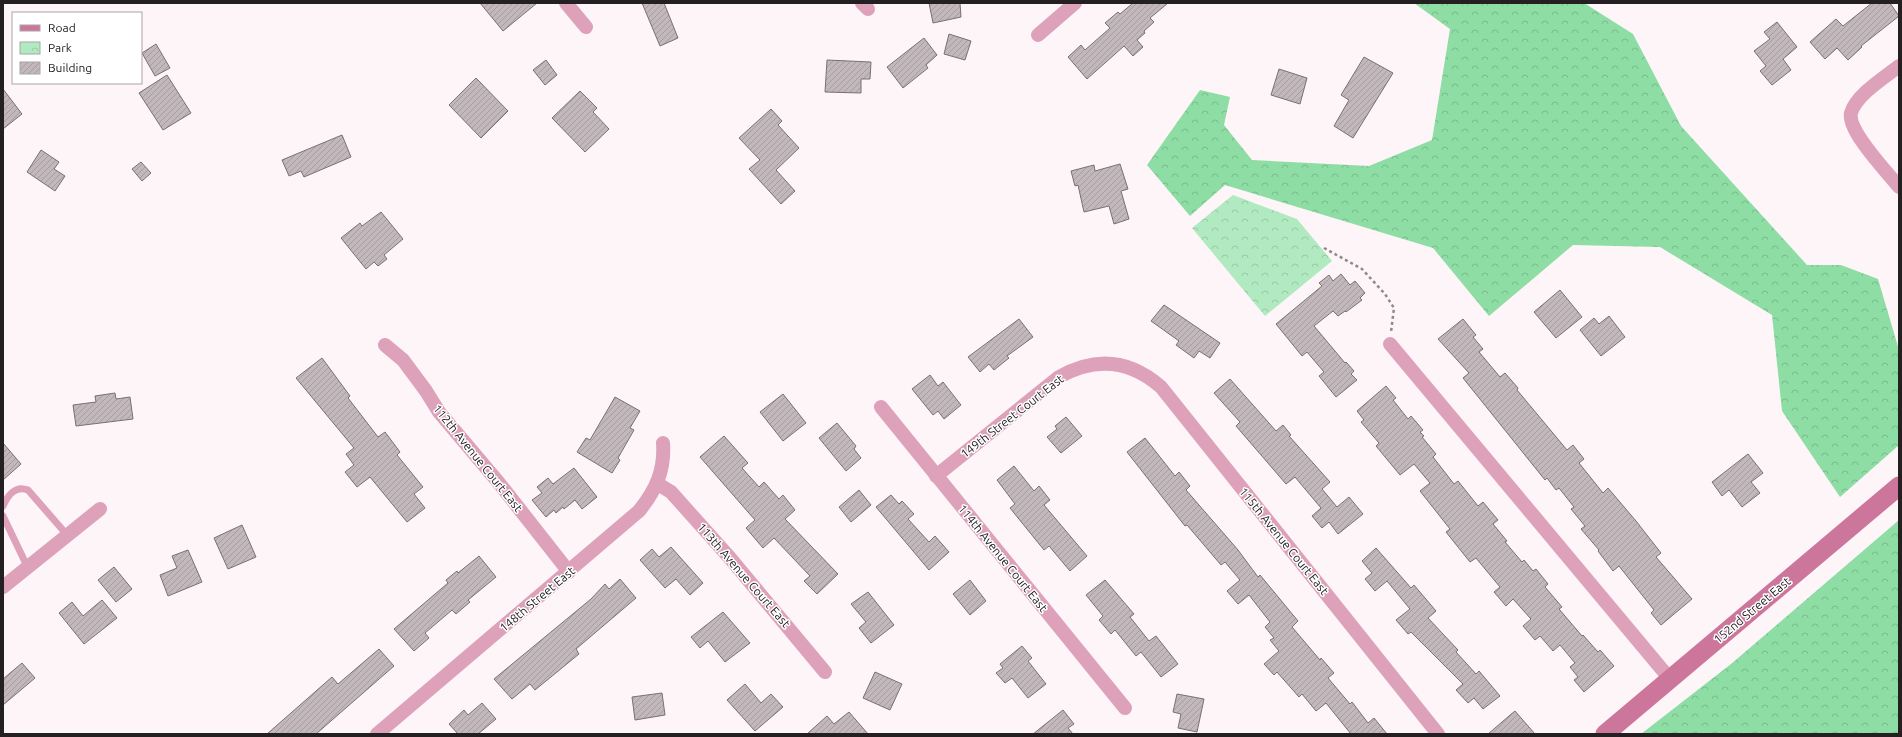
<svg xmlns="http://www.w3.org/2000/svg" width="1902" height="737" viewBox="0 0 1902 737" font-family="Ubuntu,sans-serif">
<defs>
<pattern id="forest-crowns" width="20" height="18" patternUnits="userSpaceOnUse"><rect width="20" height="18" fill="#8ddda4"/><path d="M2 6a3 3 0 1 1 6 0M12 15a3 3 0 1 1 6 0" fill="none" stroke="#7abd8d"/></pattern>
<pattern id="park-crowns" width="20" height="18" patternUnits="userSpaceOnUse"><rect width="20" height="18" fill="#b1eac0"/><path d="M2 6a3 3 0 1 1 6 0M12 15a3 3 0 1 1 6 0" fill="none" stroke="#98c8a5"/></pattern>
<pattern id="building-hatch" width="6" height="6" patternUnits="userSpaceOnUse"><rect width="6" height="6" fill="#c2b7bb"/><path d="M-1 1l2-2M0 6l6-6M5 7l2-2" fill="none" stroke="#a79da0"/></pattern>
</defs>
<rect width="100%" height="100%" fill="#fef5f8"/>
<g fill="url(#forest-crowns)">
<path d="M1414,3H1584L1633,34L1681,126L1807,265H1841L1878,279L1899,350V445L1840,497L1782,411L1772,315L1660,247L1573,245L1489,316L1433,248L1225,185L1190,216L1147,165L1200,90L1230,97L1224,125L1252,160L1369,166L1432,140L1450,29Z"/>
<path d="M1899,520V734H1693L1691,733L1689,734H1641L1731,664Z"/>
</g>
<path fill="url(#park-crowns)" d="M1233,195L1297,219L1332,261L1265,316L1192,228Z"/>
<g fill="url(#building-hatch)" stroke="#7a7073">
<path d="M480,3H537L503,31Z"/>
<path d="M642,3H664L678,38L660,46Z"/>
<path d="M929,3H960L961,17L933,23Z"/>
<path d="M1133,3H1168L1150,18L1154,22L1144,31L1145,33L1137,40L1143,47L1133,56L1124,46L1087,79L1068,57L1081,45L1085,50L1110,28L1105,23L1118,12L1120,14Z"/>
<path d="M1872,3H1890L1899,16L1861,46L1862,47L1848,60L1837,48L1825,59L1810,42L1836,19L1843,26Z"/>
<path d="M1777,22L1797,47L1783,59L1791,70L1772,85L1760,71L1766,66L1754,51L1770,39L1764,32Z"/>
<path d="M949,34L971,41L965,60L944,54Z"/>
<path d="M924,38L937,55L926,65L928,68L903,88L887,67Z"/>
<path d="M156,44L170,68L155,76L142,53Z"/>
<path d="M1364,57L1393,73L1353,138L1334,126L1349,100L1341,95Z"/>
<path d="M546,60L557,75L545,85L533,70Z"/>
<path d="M827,60L871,62L870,79H861V93L825,92Z"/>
<path d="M1279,69L1307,78L1300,104L1271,95Z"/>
<path d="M167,75L191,113L163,130L139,93Z"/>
<path d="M476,78L508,111L481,138L449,105Z"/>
<path d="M3,89L22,114L3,129Z"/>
<path d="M580,91L597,108L593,112L609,129L585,152L552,118Z"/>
<path d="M771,109L782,121L778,125L799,148L776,170L795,191L781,204L749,169L760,160L739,138Z"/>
<path d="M342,135L351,157L304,177L301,171L289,176L282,160Z"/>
<path d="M41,150L59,162L54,169L65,176L55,191L27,172Z"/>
<path d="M141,162L151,173L142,181L132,169Z"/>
<path d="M1120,164L1128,189L1121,191L1129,219L1114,224L1109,206L1084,212L1078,185L1075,186L1071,171L1094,165L1095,171Z"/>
<path d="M381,212L403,239L384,255L387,259L378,266L374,262L366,269L341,238L360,223L362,226Z"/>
<path d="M1341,274L1350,285L1355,281L1365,293L1360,298L1362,300L1346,312L1345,311L1338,316L1333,311L1314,326L1345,363L1346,362L1354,371L1351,374L1357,380L1336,397L1319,376L1324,372L1307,352L1302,356L1276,324L1322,286L1319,283L1329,275L1333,281Z"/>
<path d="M1560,290L1582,317L1556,338L1534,312Z"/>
<path d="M1164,305L1220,343L1210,358L1199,351L1194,358L1176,345L1179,341L1151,321Z"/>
<path d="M1609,316L1625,337L1601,356L1580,330L1594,318L1599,324Z"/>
<path d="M1019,319L1033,337L1007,356L1009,358L994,370L989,364L980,372L968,357Z"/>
<path d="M1463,319L1476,335L1473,337L1483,349L1479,352L1500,377L1505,373L1518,388L1517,390L1567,450L1573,445L1584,459L1579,463L1603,493L1608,488L1636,521L1661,553L1656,557L1692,599L1661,625L1651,613L1654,610L1619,566L1613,571L1598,551L1599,550L1581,529L1585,526L1571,509L1574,507L1559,488L1556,490L1547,478L1545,480L1463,378L1469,373L1438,339Z"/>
<path d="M322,358L350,396L348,398L378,437L385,432L400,452L397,455L423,487L414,494L425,508L407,522L370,477L357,487L345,472L354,465L346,454L354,448L296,378Z"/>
<path d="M930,375L938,386L943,382L961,405L944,419L938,411L933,415L912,389Z"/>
<path d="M1230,379L1276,431L1283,425L1291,435L1289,436L1330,482L1322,489L1337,507L1349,497L1363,514L1338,534L1329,522L1322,528L1312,516L1321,508L1295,477L1286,484L1236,426L1240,422L1214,393Z"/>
<path d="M1386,386L1396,398L1393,400L1408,419L1411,416L1423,430L1420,432L1424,436L1422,437L1436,454L1433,457L1454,484L1458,481L1478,506L1483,502L1498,520L1493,524L1507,541L1505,542L1522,562L1524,560L1533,571L1536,569L1548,584L1545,587L1562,607L1559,609L1582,636L1583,635L1598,652L1600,650L1614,666L1584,692L1574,680L1578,677L1570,667L1575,663L1560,645L1553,651L1540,636L1535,640L1523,626L1531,619L1513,599L1506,606L1494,592L1500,587L1476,558L1470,562L1446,532L1450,529L1420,491L1430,483L1414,464L1400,475L1376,446L1379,443L1361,422L1364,420L1357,411Z"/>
<path d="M115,393L116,399L130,397L133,419L76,426L73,405L96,402L95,396Z"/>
<path d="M783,394L806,423L783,441L760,412Z"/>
<path d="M615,397L640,411L630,428L634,430L618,458L620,460L612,473L577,452L586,438L590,440Z"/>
<path d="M1066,417L1082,436L1061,453L1047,437L1057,429L1055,426Z"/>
<path d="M837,423L856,446L854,449L861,458L846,471L819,438Z"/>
<path d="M724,436L748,463L742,468L759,487L764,482L779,499L783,495L795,510L785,519L838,574L817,594L804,581L810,576L774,538L763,548L746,528L755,520L700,457Z"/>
<path d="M1145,438L1175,476L1179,472L1190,486L1186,490L1238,550L1258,577L1260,575L1298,621L1292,627L1320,660L1321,658L1334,673L1328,678L1350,704L1352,702L1368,723L1374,718L1387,734H1351L1326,703L1316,711L1302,694L1299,697L1277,672L1274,675L1264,664L1279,651L1270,640L1274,638L1265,627L1270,622L1249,595L1238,604L1227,591L1240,580L1225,562L1221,565L1187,525L1185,526L1127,452Z"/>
<path d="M3,443L21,464L3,480Z"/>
<path d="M1748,454L1763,473L1751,482L1760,493L1742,507L1729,490L1722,496L1712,482Z"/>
<path d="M1014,466L1034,491L1039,486L1050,500L1044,505L1087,556L1070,571L1049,546L1044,550L1010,508L1015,504L997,480Z"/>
<path d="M574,468L597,497L582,509L575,500L564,509L563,507L556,513L554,510L546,517L532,500L542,493L537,487L548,478L553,484Z"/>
<path d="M859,490L871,505L851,522L839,507Z"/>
<path d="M891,495L899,504L902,501L914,514L908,519L929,542L935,536L949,552L929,570L876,507Z"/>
<path d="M242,525L256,557L228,569L214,538Z"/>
<path d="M671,547L703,583L690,595L676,579L665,588L640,560L652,549L659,557Z"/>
<path d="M1376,548L1411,588L1414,585L1436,611L1428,618L1458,650L1456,652L1476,674L1479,671L1500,696L1483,709L1474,698L1468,703L1456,690L1463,684L1411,632L1408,634L1396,620L1410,609L1387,581L1375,591L1365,579L1372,573L1362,561Z"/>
<path d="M188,550L202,582L168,596L160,575L177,568L172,556Z"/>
<path d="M479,556L496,577L468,600L470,602L456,614L452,610L425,633L429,638L414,651L394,629L448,583L446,580L457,571L458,573Z"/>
<path d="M114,567L132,589L116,602L98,580Z"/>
<path d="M620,579L636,598L576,649L579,654L535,690L530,684L512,699L494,679L591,599L605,584L609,589Z"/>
<path d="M970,580L986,601L970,615L953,594Z"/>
<path d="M1105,580L1134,614L1130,617L1149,641L1156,636L1178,664L1161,677L1141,652L1136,656L1115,630L1111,634L1099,620L1103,616L1086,595Z"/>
<path d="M868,592L894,625L871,643L859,628L866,622L851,604Z"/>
<path d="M102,600L117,618L84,644L59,613L72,602L83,616Z"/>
<path d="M723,612L750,643L725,662L708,641L700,648L691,637Z"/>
<path d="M1022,646L1032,658L1028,661L1046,684L1028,698L1012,678L1005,683L996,673L1003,668L1000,664Z"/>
<path d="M379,649L394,666L316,734H267L332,677L338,684Z"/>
<path d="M22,663L35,678L3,705V679Z"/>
<path d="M875,672L902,684L890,710L863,698Z"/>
<path d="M745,684L761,703L771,694L783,707L755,731L727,700Z"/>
<path d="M662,693L665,715L635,720L632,697Z"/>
<path d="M1177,694L1204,699L1197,732L1178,728L1181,714L1173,712Z"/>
<path d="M482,703L496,719L478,734H458L449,724L464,710L468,715Z"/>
<path d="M1063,710L1074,724L1068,728L1073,734H1033Z"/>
<path d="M1515,711L1535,734H1488L1509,716Z"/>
<path d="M849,712L868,734H807L827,716L834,724Z"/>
</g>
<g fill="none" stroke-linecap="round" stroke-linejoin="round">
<path stroke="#8f898b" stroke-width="2.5" stroke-dasharray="3 3" stroke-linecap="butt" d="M1324,248L1362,269L1385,294L1394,308L1391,332"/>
<g stroke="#dda2ba" stroke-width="7">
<path d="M3,506C8,495 15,485 28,490L68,536"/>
<path d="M3,516L27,566"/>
</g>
<g stroke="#dda2ba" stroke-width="14">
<path d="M566,3L586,27"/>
<path d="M862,3L868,9"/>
<path d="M1038,35L1075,3"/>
<path d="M1899,66C1885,77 1856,95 1851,113C1847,131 1888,173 1899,187"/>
<path d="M1390,344L1670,679"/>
<path d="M385,345L403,360L426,391L439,412L499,483L569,572"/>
<path d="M881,407L1125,708"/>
<path d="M936,476L1059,377C1096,356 1130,360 1161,387L1438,734"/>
<path d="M658,484L671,492L730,558L825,672"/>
<path d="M3,587L100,509"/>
<path d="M377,734L639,511C656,490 665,470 663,443"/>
</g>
<path stroke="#cc769c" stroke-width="19" d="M1605,734L1899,486"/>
</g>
<g text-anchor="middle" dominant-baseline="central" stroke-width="3" stroke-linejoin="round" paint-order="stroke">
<g font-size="12" fill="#242021" stroke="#fff">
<text transform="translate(1012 416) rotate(-38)">149th Street Court East</text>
<text transform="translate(478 458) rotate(51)">112th Avenue Court East</text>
<text transform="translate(1284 541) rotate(51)">115th Avenue Court East</text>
<text transform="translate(1003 558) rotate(51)">114th Avenue Court East</text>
<text transform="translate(744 575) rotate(49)">113th Avenue Court East</text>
<text transform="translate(537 599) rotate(-40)">148th Street East</text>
<text transform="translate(1752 610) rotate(-40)">152nd Street East</text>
</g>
</g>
<rect width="1902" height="737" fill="none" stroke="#242021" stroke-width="8"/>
<rect x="12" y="12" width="130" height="72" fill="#ffffff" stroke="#a7a6a6"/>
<rect x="20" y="25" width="20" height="6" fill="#cc769c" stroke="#a7a6a6"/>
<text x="48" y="32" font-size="12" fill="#242021">Road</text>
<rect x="20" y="42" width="20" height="12" fill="url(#park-crowns)" stroke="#a7a6a6"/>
<text x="48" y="52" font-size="12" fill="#242021">Park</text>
<rect x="20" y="62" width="20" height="12" fill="url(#building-hatch)" stroke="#a7a6a6"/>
<text x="48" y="72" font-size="12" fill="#242021">Building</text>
</svg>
